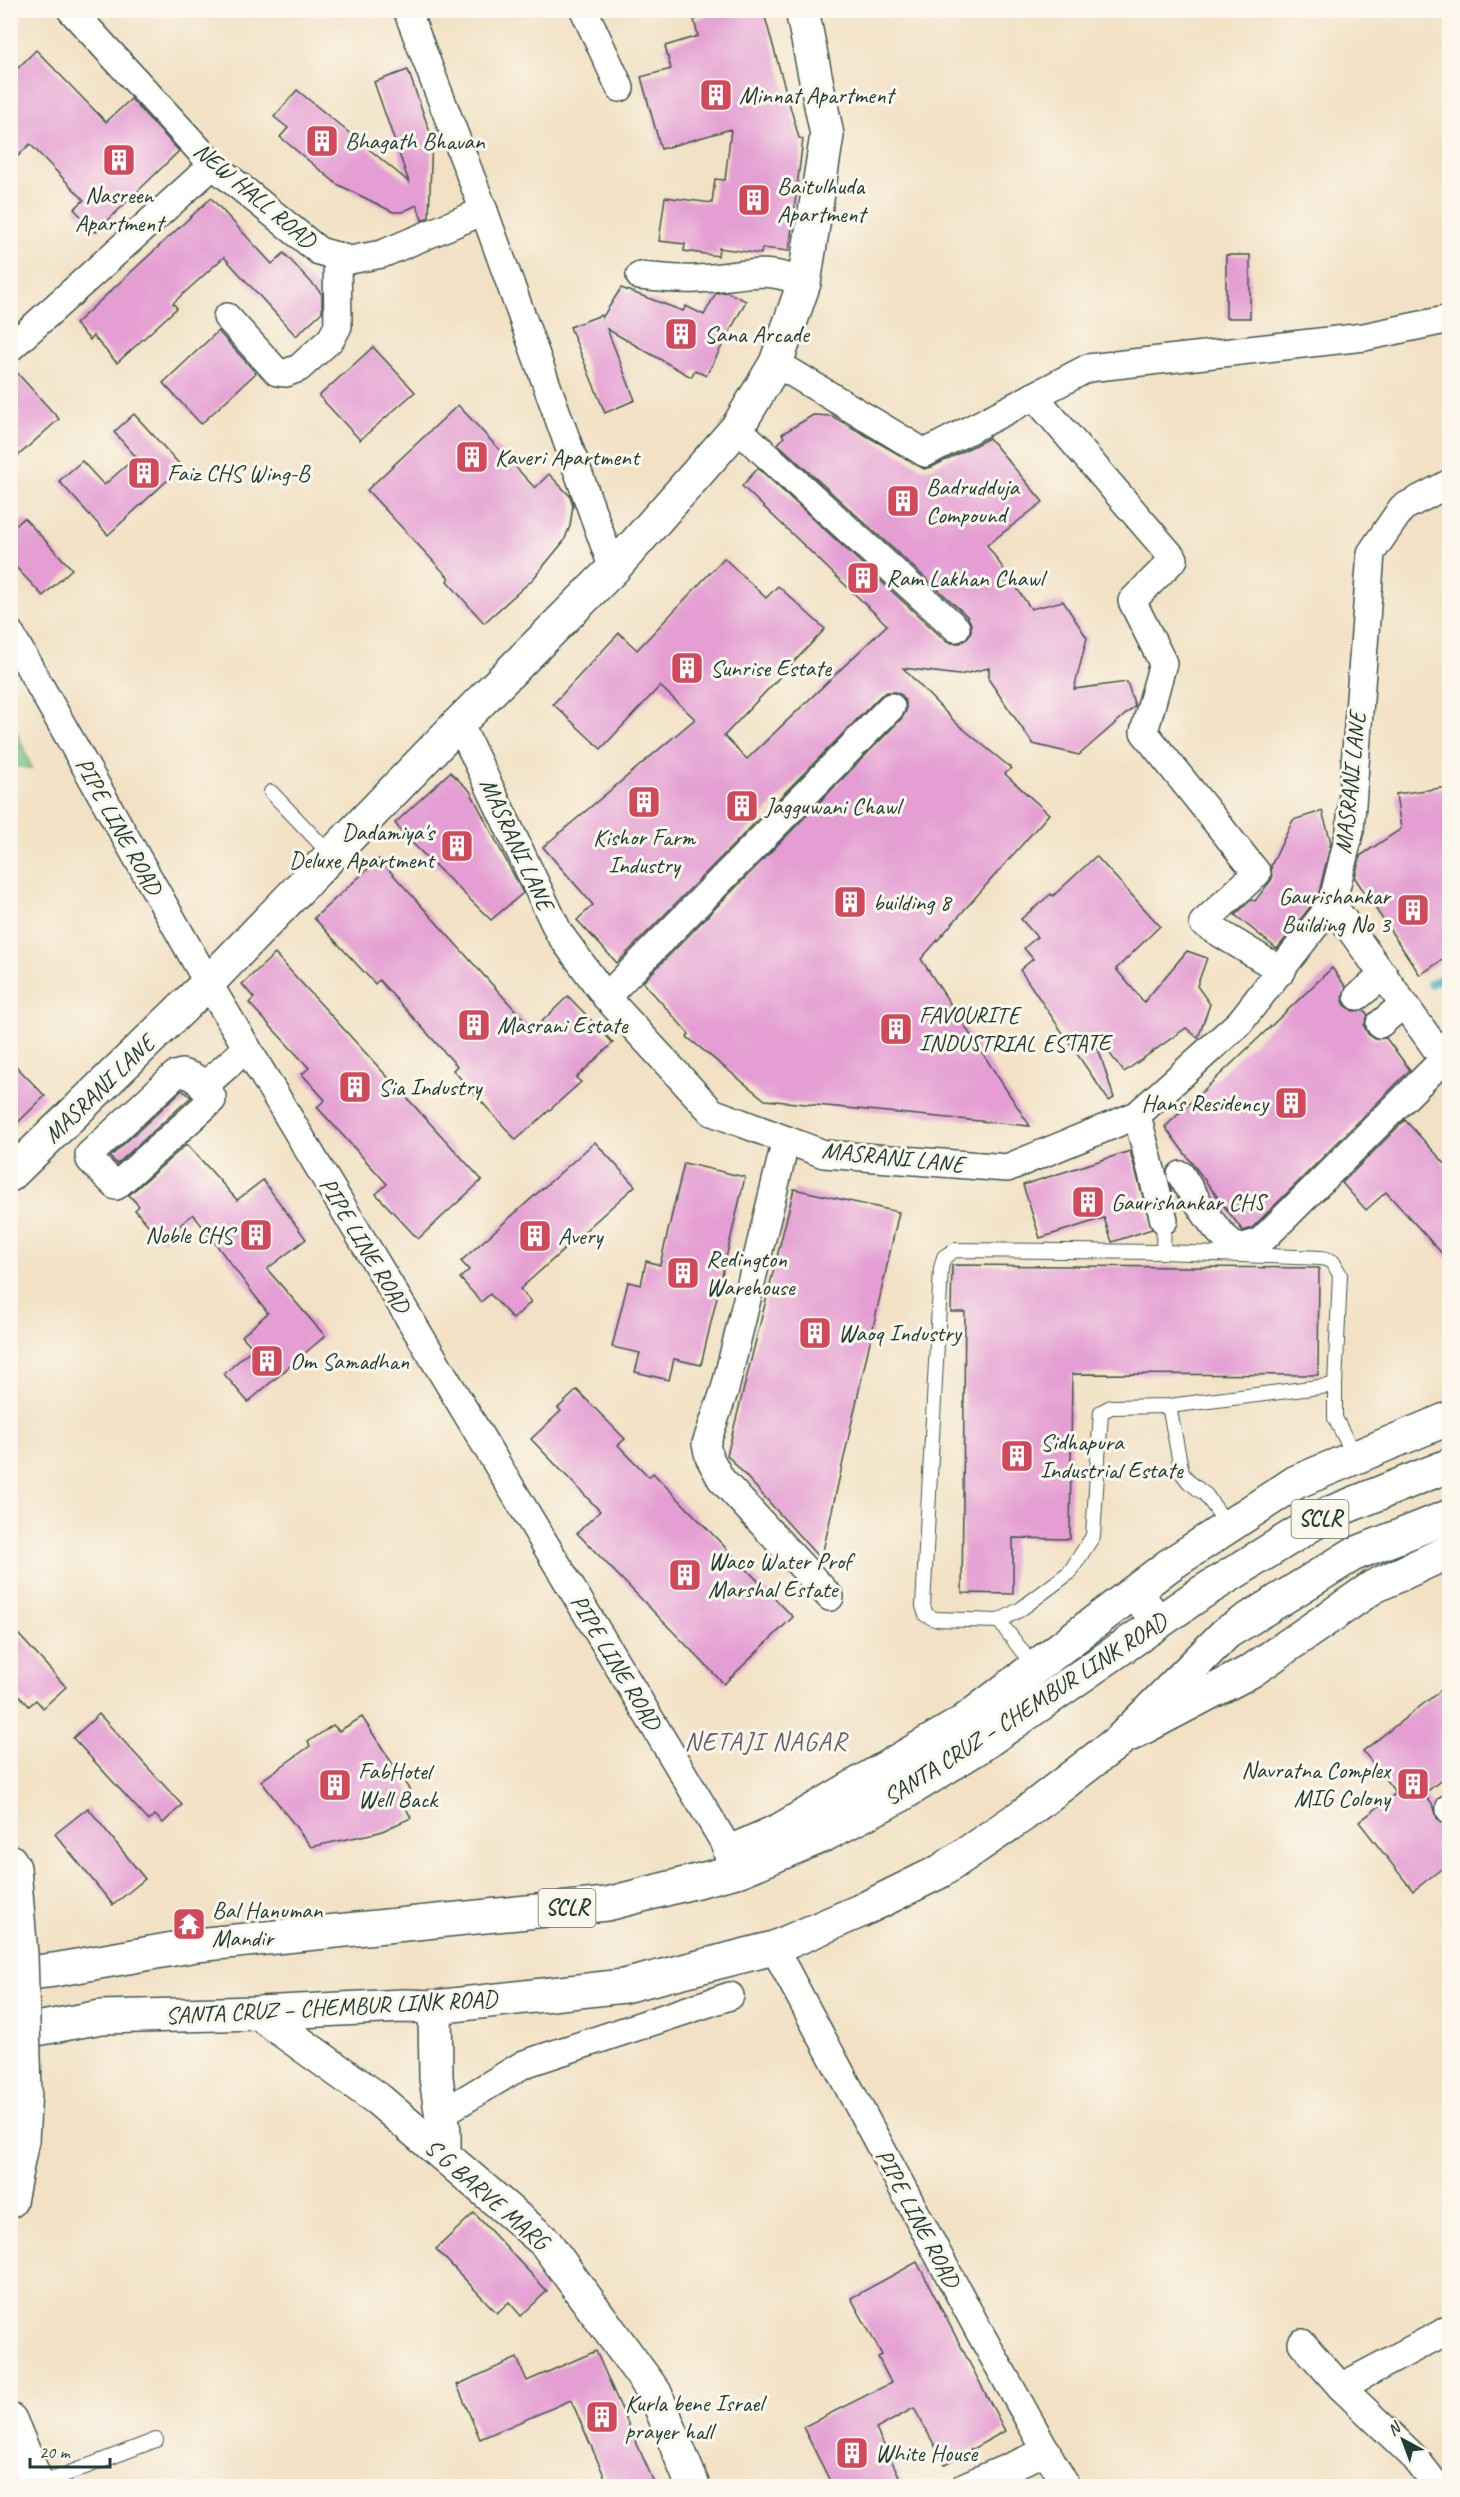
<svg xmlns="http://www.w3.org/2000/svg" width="1460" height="2497" viewBox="0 0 1460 2497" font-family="Caveat,sans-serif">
<defs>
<pattern id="park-crowns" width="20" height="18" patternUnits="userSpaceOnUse" patternTransform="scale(1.5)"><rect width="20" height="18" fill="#7bca8a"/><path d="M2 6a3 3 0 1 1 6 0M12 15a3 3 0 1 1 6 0" fill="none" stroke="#64a572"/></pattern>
</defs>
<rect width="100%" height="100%" fill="#fbf7ec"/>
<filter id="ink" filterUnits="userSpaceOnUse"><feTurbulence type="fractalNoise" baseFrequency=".0167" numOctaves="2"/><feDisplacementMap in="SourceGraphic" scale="12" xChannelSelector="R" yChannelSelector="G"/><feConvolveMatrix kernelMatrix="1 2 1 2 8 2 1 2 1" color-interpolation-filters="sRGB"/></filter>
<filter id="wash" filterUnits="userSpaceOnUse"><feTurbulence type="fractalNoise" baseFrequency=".008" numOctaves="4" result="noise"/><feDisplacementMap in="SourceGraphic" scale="24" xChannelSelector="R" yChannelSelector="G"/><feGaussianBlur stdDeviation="1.35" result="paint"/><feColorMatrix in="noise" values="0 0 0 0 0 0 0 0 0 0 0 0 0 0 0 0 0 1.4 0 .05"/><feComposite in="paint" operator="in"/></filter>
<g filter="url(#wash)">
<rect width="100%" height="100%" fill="#f2e1c4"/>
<path fill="url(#park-crowns)" stroke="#4d845f" stroke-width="1.5" d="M11,718L32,769L11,765Z"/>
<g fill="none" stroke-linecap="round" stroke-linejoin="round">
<path stroke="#49b2c8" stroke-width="8" d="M1430,984L1450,974"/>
</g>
<g id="blocks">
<g fill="#e49ed3">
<path d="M727,10H763L799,138L803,139L789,251L762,248L761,254L719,248L718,256L684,251L685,244L659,241L665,197L712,203L715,179L725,180L731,129L661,149L641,77L671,69L665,46L698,36L694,20Z"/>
<path d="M36,50L106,122L131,99L179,151L96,232L74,209L84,200L30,144L10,164V76Z"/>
<path d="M408,70L432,138L429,217L422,220L417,205L402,212H393L337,184L280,137L288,128L274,117L297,90L409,182L374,82Z"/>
<path d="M211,198L272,264L284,253L322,294V312L296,336L224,257L173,303L177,308L117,363L93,336L90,340L75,324Z"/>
<rect x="1226" y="255" width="24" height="63"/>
<path d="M621,288L683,311L686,306L704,315L716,293L727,292L746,301L706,376L695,370L691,377L607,329L635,400L605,413L570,327L601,315L602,318Z"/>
<path d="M218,331L256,373L201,424L163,383Z"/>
<path d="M373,347L415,392L360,440L319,396Z"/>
<path d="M10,365L59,419L10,463Z"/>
<path d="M458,405L535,488L549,474L570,496L573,505L570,526L564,541L533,579L484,623L447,581L449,578L367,490Z"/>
<path d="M134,414L182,467L108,535L59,481L82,461L104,485L136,457L114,432Z"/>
<path d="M813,415L832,416L924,469L932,467L989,438L1043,502L987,545L1031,609L1063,601L1087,638L1074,689L1127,682L1135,706L1079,755L1033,744L989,680V668L959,675L903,668L956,723L1011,768L1005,774L1049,814L921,959L1030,1126L765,1100L687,1037L689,1034L643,982L902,718L906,711V703L902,695L895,692H887L880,696L617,963L577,920L593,905L543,847L695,719L660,686L601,749L553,704L619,633L637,650L724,558L766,598L778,586L825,629L724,736L747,759L887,625L742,486L758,468L945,640L952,643H960L968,638L971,631V624L967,616L778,444L784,437L782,434Z"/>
<path d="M24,518L72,569L43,596L10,561V530Z"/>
<path d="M450,772L470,791L523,893L491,920L403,834L395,823Z"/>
<path d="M1449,787V955L1420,975L1355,878L1360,856L1401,829L1396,794Z"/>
<path d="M1322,811L1331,842L1318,897L1277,949L1235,915L1251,900L1255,901L1272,879L1271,866L1293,820Z"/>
<path d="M1096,856L1160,926L1116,969L1144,1002L1187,951L1207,958L1197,986L1210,1004L1198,1038L1186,1028L1124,1072L1093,1032L1114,1098L1109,1101L1020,970L1033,959L1024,948L1037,937L1021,919L1051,894L1053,896Z"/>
<path d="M379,859L533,1030L568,996L613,1043L576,1078L581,1082L516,1140L453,1070L457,1066L379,980L375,984L314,918Z"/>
<path d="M275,954L482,1180L418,1239L376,1194L387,1184L317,1107L325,1100L302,1074L309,1068L249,1003L254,998L242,984Z"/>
<path d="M1332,968L1346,987L1342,998L1345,1005L1353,1011L1364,1010L1368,1015L1364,1026L1368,1034L1375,1039L1386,1038L1410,1070L1252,1228L1243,1231L1165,1127Z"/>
<path d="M10,1060L45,1096L10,1130Z"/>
<path d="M182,1090L191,1097L117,1164L110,1157Z"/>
<path d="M1405,1120L1449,1168V1261L1386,1192L1366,1210L1342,1183Z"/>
<path d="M595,1142L635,1186L520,1289L531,1302L513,1319L490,1294L481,1302L460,1278L469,1270L461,1261Z"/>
<path d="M187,1144L237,1200L263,1180L306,1239L267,1269L325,1336L248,1402L224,1374L253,1348L242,1336L268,1313L193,1214L162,1241L135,1210L139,1206L129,1195Z"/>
<path d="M1130,1151L1152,1229L1112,1242L1104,1218L1040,1238L1023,1185Z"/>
<path d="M684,1163L745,1177L701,1365L674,1359L669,1380L635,1372L640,1353L612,1347L628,1282L641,1285L646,1261L660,1265Z"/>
<path d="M794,1189L899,1212L821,1560L727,1455Z"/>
<path d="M952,1265L1319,1268L1318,1375L1072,1374L1070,1539L1013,1538V1594L962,1593L965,1312H951Z"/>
<path d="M577,1390L625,1439L618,1445L649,1477L653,1473L793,1617L724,1684L577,1533L600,1511L531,1439L561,1411L558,1408Z"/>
<path d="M10,1625L66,1687L43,1708L36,1700L29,1706L10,1685Z"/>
<path d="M1449,1684V1774L1424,1794L1434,1807L1437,1818L1449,1827V1863L1413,1891L1359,1822L1396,1793L1363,1751Z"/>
<path d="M99,1714L182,1805L163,1823L155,1815L149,1821L73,1738Z"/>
<path d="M362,1717L409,1789L413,1801L406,1808L411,1818L380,1832L311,1847L261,1781L310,1746L308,1742L333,1725L339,1731Z"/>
<path d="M88,1808L145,1879L113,1905L55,1834Z"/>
<path d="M474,2213L547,2291L521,2316L509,2302L497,2313L436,2249Z"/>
<path d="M917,2262L1005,2431L945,2464L914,2408L876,2429L901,2480L889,2487H833L803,2427L891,2383L878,2357L882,2355L851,2298Z"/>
<path d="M596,2351L656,2487H609L571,2400L480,2439L457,2385L517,2358L527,2381Z"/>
</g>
</g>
</g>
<g filter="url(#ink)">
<use href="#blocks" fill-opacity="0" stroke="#3f564a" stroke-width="1.5"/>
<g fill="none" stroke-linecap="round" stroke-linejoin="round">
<g stroke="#3f564a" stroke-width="16">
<g id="lane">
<path d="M271,792L331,855"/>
<path d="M955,1250L1163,1252L1322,1258L1333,1262L1340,1275L1335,1385L1169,1406L1111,1407L1101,1412L1093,1536L1070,1572L1021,1609L999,1621L935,1619L926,1615L923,1606L941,1268L944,1257Z"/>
<path d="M1163,1252L1164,1220"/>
<path d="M1335,1385V1418L1355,1457"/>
<path d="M1169,1406L1182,1473L1189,1482L1206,1495L1228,1526"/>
<path d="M999,1621L1035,1668"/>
<path d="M38,2485L156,2440"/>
</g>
</g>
<g stroke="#3f564a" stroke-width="30">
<g id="street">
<path d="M71,10L213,165L319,251L350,260L382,254L484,211"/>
<path d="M407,10L484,211L613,569"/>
<path d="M584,10L620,88"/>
<path d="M640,276C659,278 678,280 697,279C740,278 760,264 804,283"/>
<path d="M227,317L277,372L286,373L299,368L331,339L338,326L337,256"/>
<path d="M10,348L213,165"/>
<path d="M776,363L925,453L1088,368L1364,337L1450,319"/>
<path d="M1034,396L1174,559L1132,601L1163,663L1144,732L1257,873L1203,923L1282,971"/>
<path d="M737,428L956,628"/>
<path d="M10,633L208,983L730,1852"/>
<path d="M459,723L559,933L606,997L712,1112L824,1154L1007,1168L1137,1115L1240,1022L1332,904L1350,831L1371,553L1402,508L1450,483"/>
<path d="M1332,904L1450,1068"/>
<path d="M1358,996L1384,975"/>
<path d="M606,997L891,707"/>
<path d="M1380,1024L1404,1004"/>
<path d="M182,1073L194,1077L212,1097V1100L116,1186L90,1160L89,1155L175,1075Z"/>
<path d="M203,1087L247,1048"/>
<path d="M1137,1115L1164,1220"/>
<path d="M786,1140L725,1389L706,1444L709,1457L721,1479L830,1597"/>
<path d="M1181,1175C1192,1192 1218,1240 1238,1246C1246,1248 1253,1244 1261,1241L1443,1060"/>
<path d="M1450,1807V1810"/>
<path d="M774,1948L980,2333L1066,2486"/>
<path d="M441,2114L524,2064L730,1996"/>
<path d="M1302,2343L1341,2387L1415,2458L1437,2486"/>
<path d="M1341,2387L1450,2329"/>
<path d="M965,2486L1047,2451"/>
</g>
</g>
<g stroke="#3f564a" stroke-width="36">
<g id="secondary">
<path d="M10,1175L208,983L459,723L613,569L737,428L776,363L804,283L827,135L802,10"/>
<path d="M1129,1735L1251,1671L1373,1587L1450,1551"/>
<path d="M10,1861L14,1868L21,1955"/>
<path d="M740,1870L730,1852L780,1830L962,1723L1168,1566L1296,1482L1450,1418"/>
<path d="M435,2007L436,2078L444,2131V2155"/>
<path d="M258,2013L379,2100L545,2242L655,2393L693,2486"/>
<path d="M10,2201L22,2140"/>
<path d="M10,2420L38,2486"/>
</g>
</g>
<g stroke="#3f564a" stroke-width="36">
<g id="highway">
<path d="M1135,1592L1158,1622"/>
<path d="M10,1975L54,1970L196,1945L607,1904L740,1870L822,1836L901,1795L977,1748L1201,1593L1330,1513L1450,1465"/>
<path d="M10,2034L101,2017L258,2013L403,2006L435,2007L624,1986L774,1948L860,1911L941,1871L1023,1815L1120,1740L1226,1633L1352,1555L1450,1516"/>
</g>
</g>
<use href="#lane" stroke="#fff" stroke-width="14"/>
<use href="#street" stroke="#fff" stroke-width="27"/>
<use href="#secondary" stroke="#fff" stroke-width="33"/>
<use href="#highway" stroke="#fff" stroke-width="33"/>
<g stroke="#3f564a" stroke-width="36" stroke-linecap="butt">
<path id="secondary-bridge" d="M21,1955L25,2090L22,2140"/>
</g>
<use href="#secondary-bridge" stroke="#fff" stroke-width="33"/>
</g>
</g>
<defs>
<g id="building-square" transform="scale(1.725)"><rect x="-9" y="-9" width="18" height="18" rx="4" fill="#d1495b" stroke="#fbf7ec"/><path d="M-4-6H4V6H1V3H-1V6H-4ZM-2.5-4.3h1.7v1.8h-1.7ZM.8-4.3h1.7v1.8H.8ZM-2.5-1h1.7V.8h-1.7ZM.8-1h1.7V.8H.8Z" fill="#fff"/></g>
<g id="temple-square" transform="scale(1.725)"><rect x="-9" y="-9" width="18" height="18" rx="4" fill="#d1495b" stroke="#fbf7ec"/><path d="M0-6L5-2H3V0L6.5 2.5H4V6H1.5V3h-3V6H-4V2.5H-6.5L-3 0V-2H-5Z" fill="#fff"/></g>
</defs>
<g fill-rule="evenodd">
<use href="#building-square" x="716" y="95"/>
<use href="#building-square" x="322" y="141"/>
<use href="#building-square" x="119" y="160"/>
<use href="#building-square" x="754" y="200"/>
<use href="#building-square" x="681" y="334"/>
<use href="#building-square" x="472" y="457"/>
<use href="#building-square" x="144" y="473"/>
<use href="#building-square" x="903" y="501"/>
<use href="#building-square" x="863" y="578"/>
<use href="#building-square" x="687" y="668"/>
<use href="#building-square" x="644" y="802"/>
<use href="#building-square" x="742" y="806"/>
<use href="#building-square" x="457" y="846"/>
<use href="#building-square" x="850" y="902"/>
<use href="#building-square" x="1413" y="910"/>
<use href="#building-square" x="474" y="1025"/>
<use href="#building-square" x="896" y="1029"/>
<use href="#building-square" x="355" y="1087"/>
<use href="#building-square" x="1291" y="1103"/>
<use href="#building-square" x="1088" y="1202"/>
<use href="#building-square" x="256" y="1235"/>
<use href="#building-square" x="535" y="1236"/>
<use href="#building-square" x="683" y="1273"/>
<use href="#building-square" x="815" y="1333"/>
<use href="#building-square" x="267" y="1361"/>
<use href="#building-square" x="1017" y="1456"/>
<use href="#building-square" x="685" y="1575"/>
<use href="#building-square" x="1413" y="1784"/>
<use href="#building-square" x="335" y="1785"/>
<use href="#temple-square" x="189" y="1924"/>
<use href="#building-square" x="602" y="2417"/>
<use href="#building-square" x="852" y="2453"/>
</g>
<g text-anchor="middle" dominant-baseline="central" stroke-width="6" stroke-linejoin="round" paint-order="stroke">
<g fill="#fbf7ec" stroke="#61756b" stroke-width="1.5">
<rect x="1291.5" y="1500" width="57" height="38" rx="4.5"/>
<rect x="538.5" y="1889" width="57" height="38" rx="4.5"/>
</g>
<g font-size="22" font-weight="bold" fill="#1f3d34">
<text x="1320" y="1519">SCLR</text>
<text x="567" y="1908">SCLR</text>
</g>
<g font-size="24" fill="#1f3d34" stroke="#fbf7ec" text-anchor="start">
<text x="739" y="95">Minnat Apartment</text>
<text x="345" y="141">Bhagath Bhavan</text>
<text x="777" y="186">Baitulhuda<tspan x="777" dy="28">Apartment</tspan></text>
<text x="119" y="195" text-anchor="middle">Nasreen<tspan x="119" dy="28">Apartment</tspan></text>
<text x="704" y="334">Sana Arcade</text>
<text x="495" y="457">Kaveri Apartment</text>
<text x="167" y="473">Faiz CHS Wing-B</text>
<text x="926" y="487">Badrudduja<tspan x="926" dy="28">Compound</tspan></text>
<text x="886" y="578">Ram Lakhan Chawl</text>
<text x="710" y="668">Sunrise Estate</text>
<text x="765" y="806">Jagguwani Chawl</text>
<text x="434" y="832" text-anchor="end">Dadamiya's<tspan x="434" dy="28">Deluxe Apartment</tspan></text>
<text x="644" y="837" text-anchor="middle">Kishor Farm<tspan x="644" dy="28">Industry</tspan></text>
<text x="1390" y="896" text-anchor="end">Gaurishankar<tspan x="1390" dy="28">Building No 3</tspan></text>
<text x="873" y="902">building 8</text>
<text x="919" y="1015">FAVOURITE<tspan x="919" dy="28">INDUSTRIAL ESTATE</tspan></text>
<text x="497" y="1025">Masrani Estate</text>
<text x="378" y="1087">Sia Industry</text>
<text x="1268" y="1103" text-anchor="end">Hans Residency</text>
<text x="1111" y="1202">Gaurishankar CHS</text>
<text x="233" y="1235" text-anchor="end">Noble CHS</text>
<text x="558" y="1236">Avery</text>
<text x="706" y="1259">Redington<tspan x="706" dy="28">Warehouse</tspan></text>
<text x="838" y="1333">Waoq Industry</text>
<text x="290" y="1361">Om Samadhan</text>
<text x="1040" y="1442">Sidhapura<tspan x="1040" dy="28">Industrial Estate</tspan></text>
<text x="708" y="1561">Waco Water Prof<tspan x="708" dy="28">Marshal Estate</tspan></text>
<text x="1390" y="1770" text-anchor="end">Navratna Complex<tspan x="1390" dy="28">MIG Colony</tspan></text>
<text x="358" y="1771">FabHotel<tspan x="358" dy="28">Well Back</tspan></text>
<text x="212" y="1910">Bal Hanuman<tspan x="212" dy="28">Mandir</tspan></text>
<text x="625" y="2403">Kurla bene Israel<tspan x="625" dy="28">prayer hall</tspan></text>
<text x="875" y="2453">White House</text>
</g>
<g font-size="24" fill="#1f3d34" stroke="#fbf7ec">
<text transform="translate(255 195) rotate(40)">NEW HALL ROAD</text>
<text transform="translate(1350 783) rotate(-84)">MASRANI LANE</text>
<text transform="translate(119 826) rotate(61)">PIPE LINE ROAD</text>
<text transform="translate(517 844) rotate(65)">MASRANI LANE</text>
<text transform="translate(99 1089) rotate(-44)">MASRANI LANE</text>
<text transform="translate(893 1157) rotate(6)">MASRANI LANE</text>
<text transform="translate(365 1245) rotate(59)">PIPE LINE ROAD</text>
<text transform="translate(616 1662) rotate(59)">PIPE LINE ROAD</text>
<text transform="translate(1025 1709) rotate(-33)">SANTA CRUZ – CHEMBUR LINK ROAD</text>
<text transform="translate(331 2007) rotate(-3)">SANTA CRUZ – CHEMBUR LINK ROAD</text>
<text transform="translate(487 2194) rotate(41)">S G BARVE MARG</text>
<text transform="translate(918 2218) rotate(62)">PIPE LINE ROAD</text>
</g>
<g font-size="26" letter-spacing="1.5" fill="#645f6c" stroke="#fbf7ec">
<text x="766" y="1741">NETAJI NAGAR</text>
</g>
</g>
<rect width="1460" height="2497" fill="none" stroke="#fbf7ec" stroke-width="36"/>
<g transform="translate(1403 2440) rotate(319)" stroke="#fbf7ec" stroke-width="4.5" paint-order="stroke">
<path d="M0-4.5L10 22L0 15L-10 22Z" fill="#1f3d34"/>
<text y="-9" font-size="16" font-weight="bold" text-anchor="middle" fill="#1f3d34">N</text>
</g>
<path d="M30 2458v9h80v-9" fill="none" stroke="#1f3d34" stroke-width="3"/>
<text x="39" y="2458" font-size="18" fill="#1f3d34" stroke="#fbf7ec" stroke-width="4.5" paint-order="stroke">20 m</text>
</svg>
